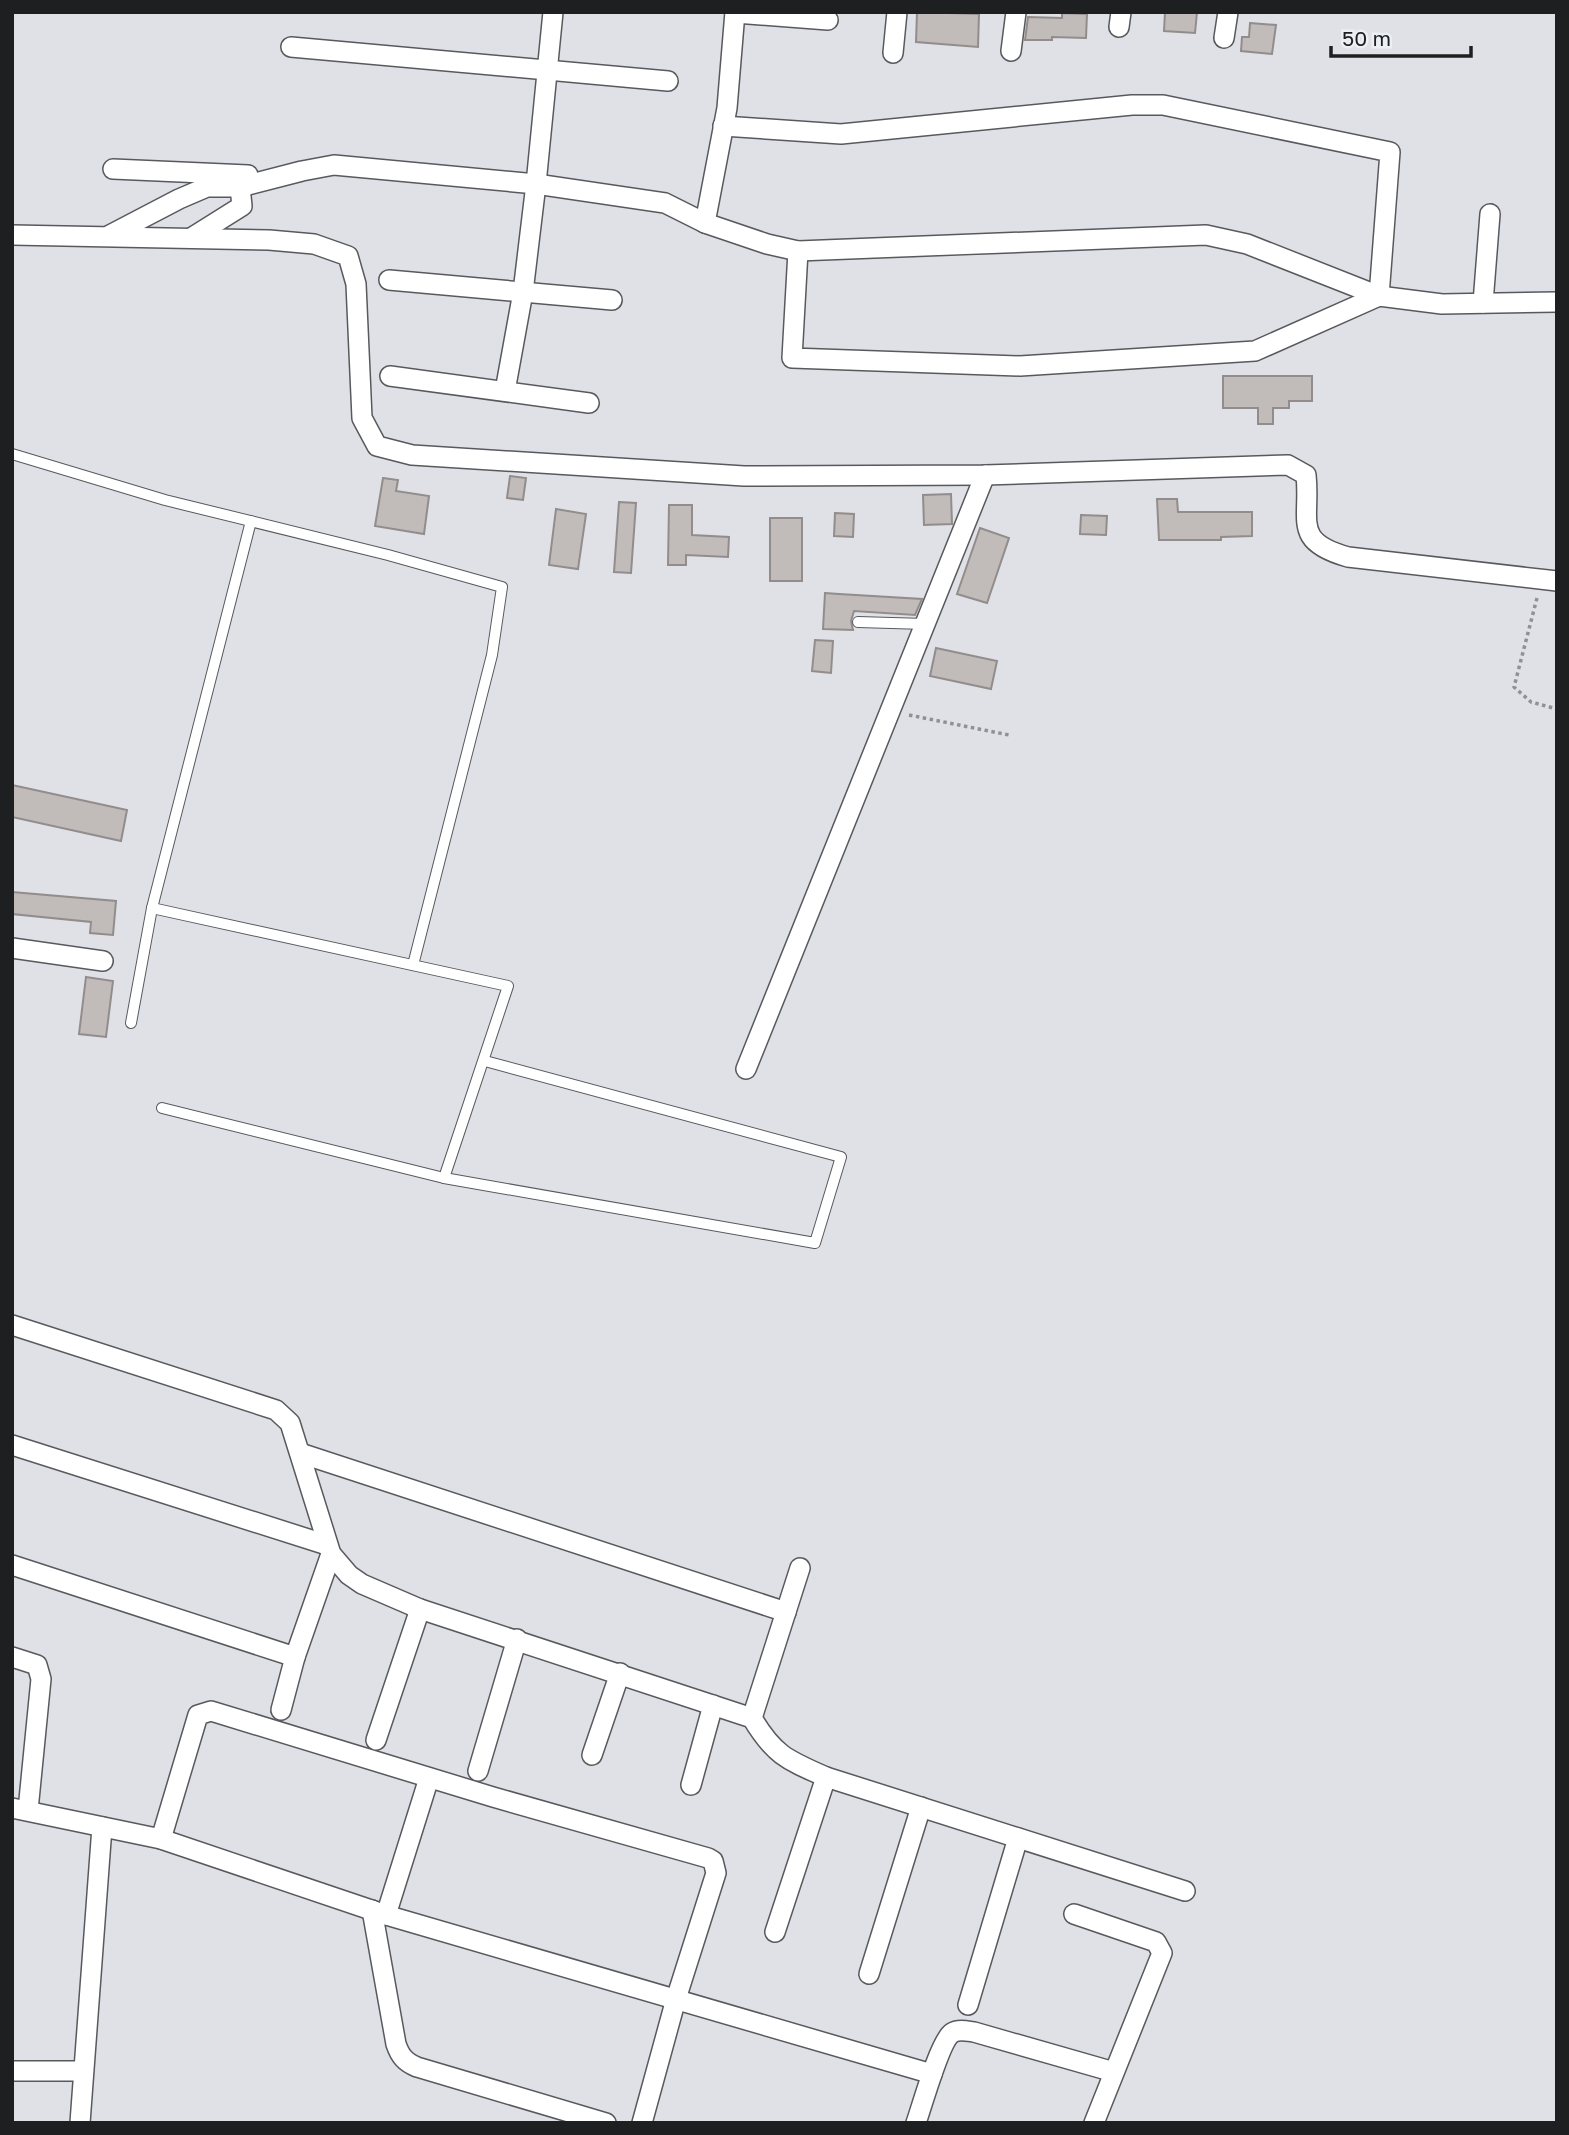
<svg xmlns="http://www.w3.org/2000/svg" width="1569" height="2135" viewBox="0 0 1569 2135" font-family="'Golos Text',sans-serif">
<rect width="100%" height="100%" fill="#dfe1e6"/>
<g fill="#c1bbba" stroke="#928d8c" stroke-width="2">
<path d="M917,12L979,14L978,47L916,42Z"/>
<path d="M1165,12H1197L1195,33L1164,31Z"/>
<path d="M1062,13L1087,14L1086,38L1052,37V40H1025L1028,17L1062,18Z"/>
<path d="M1250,23L1276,25L1272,54L1241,51L1242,37H1249Z"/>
<path d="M1223,376H1312V401H1289V408H1273V424H1258V408H1223Z"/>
<path d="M510,476L526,478L523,500L507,498Z"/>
<path d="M383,478L398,480L396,491L429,496L424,534L375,526Z"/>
<path d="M951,494L952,524L924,525L923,495Z"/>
<path d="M1157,499H1177L1178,512H1252V536L1221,537V540H1159Z"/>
<path d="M619,502L636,503L631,573L614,572Z"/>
<path d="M669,505H692V535L729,537L728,557L686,555V565H668Z"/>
<path d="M556,509L586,514L578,569L549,565Z"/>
<path d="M835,513L854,514L853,537L834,536Z"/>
<path d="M1081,515L1107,516L1106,535L1080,534Z"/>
<rect x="770" y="518" width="32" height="63"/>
<path d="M980,528L1009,538L987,603L957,594Z"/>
<path d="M825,593L839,594L922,599L915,615L854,611L851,621L853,630L823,629Z"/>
<path d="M815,640L833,641L831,673L812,671Z"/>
<path d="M936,648L997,661L991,689L930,676Z"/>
<path d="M12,785L127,810L121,841L12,817Z"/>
<path d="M12,892L116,901L113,935L90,933L91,922L12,914Z"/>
<path d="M86,977L113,981L106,1037L79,1034Z"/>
</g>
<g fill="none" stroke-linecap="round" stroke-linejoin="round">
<g stroke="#57595d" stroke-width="12">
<g id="lane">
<path d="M12,454L165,500L388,555L502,587L492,655L413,965"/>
<path d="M858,622L925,624"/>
<path d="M152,908L508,986L444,1178"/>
<path d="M131,1023L152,908L251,521"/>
<path d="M162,1108L444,1178L815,1243L841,1157L485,1061"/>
</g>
</g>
<g stroke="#57595d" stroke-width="22">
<g id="street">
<path d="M735,13L828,20"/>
<path d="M1119,27L1121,12"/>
<path d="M1224,38L1228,12"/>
<path d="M291,47L668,81"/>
<path d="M1011,51L1016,12"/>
<path d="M893,53L897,12"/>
<path d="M723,126L841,134L1132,105H1163L1390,152L1379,296L1255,351L1020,366L792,358L798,251"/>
<path d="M113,169L248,175"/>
<path d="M240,187L302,171L334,165L536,184L665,203L705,223L767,244L798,251L1206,235L1247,244L1379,296L1442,304L1557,302"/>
<path d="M705,223L727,108L735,12"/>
<path d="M12,235L269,240L314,244L348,256L356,284L362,418L377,446L412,455L744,476L985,475L1288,465L1306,475C1311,520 1291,541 1348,557L1557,581"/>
<path d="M110,235L179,199L207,187H240L242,206L191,238"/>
<path d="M389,280L612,300"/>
<path d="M1483,303L1490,214"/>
<path d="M390,376L589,403"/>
<path d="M505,391L523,292L536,184L553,12"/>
<path d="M12,948L103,961"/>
<path d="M746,1069L985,475"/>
<path d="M12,1325L276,1410L290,1423L331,1554L349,1575L362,1584L420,1609L752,1718C774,1755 787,1760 826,1777L1185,1891"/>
<path d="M12,1445L327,1545"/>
<path d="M300,1453L786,1612"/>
<path d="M12,1565L295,1657"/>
<path d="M12,1657L37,1665L41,1679L28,1810"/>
<path d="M281,1710L295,1657L331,1554"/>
<path d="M752,1718L800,1568"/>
<path d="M376,1740L420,1609"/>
<path d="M592,1755L620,1673"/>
<path d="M478,1771L517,1639"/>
<path d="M691,1785L713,1705"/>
<path d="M12,1808L161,1839L386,1915L932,2074"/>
<path d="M161,1839L198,1715L211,1711L493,1797L708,1858L713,1861L716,1873L676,1999L642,2123"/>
<path d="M372,1910L396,2044C400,2056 405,2062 417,2067L606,2123"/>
<path d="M1074,1914L1156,1942L1162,1953L1094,2123"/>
<path d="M386,1915L429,1778"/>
<path d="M775,1932L826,1777"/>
<path d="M869,1974L921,1807"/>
<path d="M968,2005L1018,1838"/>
<path d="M12,2071H83"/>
<path d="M80,2123L102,1827"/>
<path d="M916,2123C922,2106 940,2041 952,2033C958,2029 967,2031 974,2032L1114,2072"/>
</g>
</g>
<g stroke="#8f9194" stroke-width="3.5" stroke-dasharray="3.5 3.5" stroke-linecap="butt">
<path d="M1537,598L1514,687L1531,702L1557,709"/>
<path d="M909,715L1009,735"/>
</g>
<use href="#lane" stroke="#fff" stroke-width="10"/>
<use href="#street" stroke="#fff" stroke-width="19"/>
</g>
<rect width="1569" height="2135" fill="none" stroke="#1e1f20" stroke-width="28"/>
<path d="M1331 46v10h140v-10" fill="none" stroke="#1e1f20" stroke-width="3.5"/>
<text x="1342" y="46" font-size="21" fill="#1e1f20" stroke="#eceff3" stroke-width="5" paint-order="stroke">50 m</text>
</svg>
